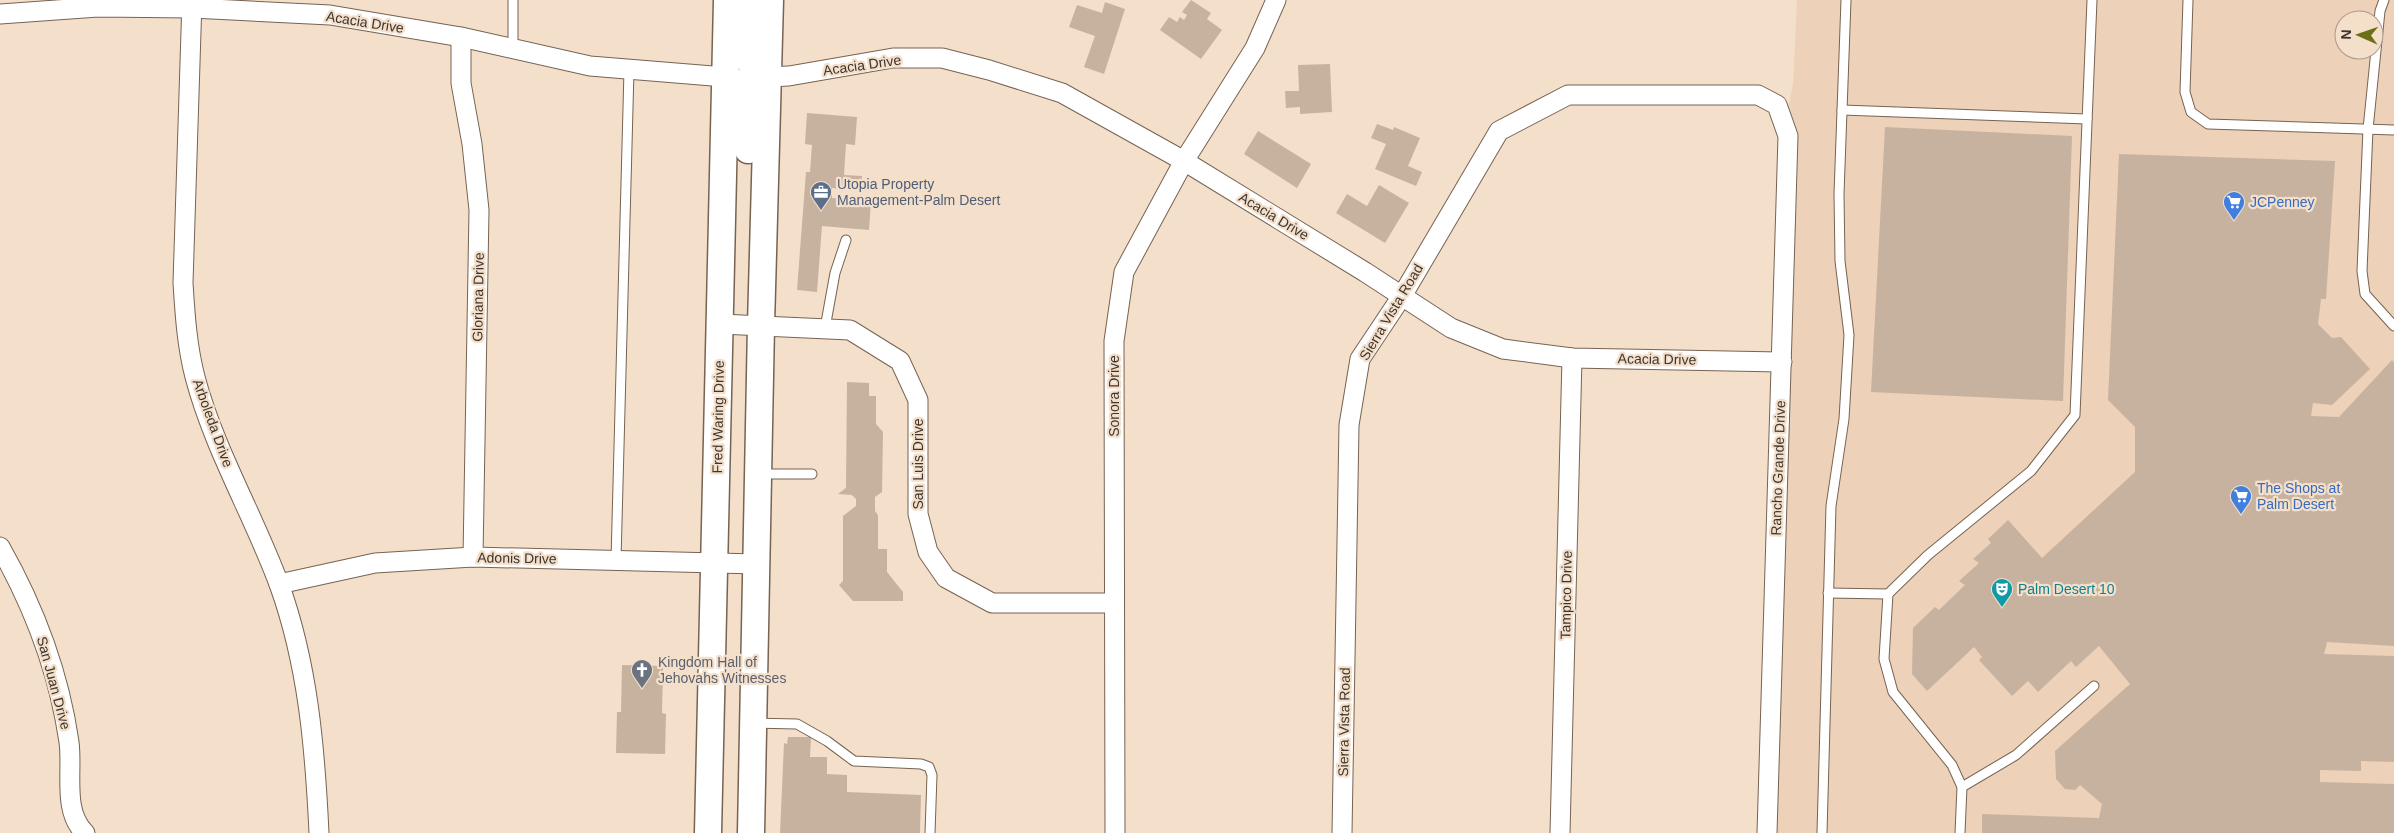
<svg xmlns="http://www.w3.org/2000/svg" width="2394" height="833" viewBox="0 0 2394 833" font-family="Helvetica,sans-serif">
<rect width="100%" height="100%" fill="#f4dfcb"/>
<path fill="#edd1b9" fill-rule="evenodd" d="M1797,0H2394V833H1761L1788,110L1793,84ZM2344,20H2374V50H2344Z"/>
<g fill="#c7b2a0">
<path d="M1191,0L1211,13L1207,19L1222,30L1201,59L1160,30L1169,17L1177,22L1180,17L1184,20L1187,15L1182,12Z"/>
<path d="M1105,2L1125,9L1104,74L1084,67L1095,36L1069,27L1077,5L1102,13Z"/>
<path d="M1330,64L1332,112L1300,114V107L1286,108L1285,91H1299L1298,65Z"/>
<path d="M807,113L857,117L855,145L846,144L844,175L862,176L861,190L832,188V198L871,201L869,230L822,226L817,292L797,290L806,172H810L812,145L805,144Z"/>
<path d="M1377,124L1393,130L1394,127L1420,138L1408,166L1422,172L1416,186L1375,169L1386,144L1371,138Z"/>
<path d="M1885,127L2072,136L2063,401L1871,392Z"/>
<path d="M1258,131L1311,164L1297,188L1244,154Z"/>
<path d="M2119,154L2335,161L2326,299H2321L2318,324L2332,338L2341,337L2370,369L2332,405L2313,403L2311,416L2339,417L2392,360L2394,363V646L2327,642L2324,654L2394,656V762L2361,761V771L2320,770V782L2394,784V833H1982V814L2099,818L2102,804L2080,785L2075,790L2065,789L2056,779L2055,751L2130,684L2099,646L2076,667L2071,661L2038,692L2028,681L2012,696L1979,660L1982,657L1974,647L1927,691L1912,674L1913,628L1935,607L1939,610L1965,585L1959,581L1979,563L1973,559L1991,543L1988,539L2008,520L2042,558L2135,472V427L2108,400Z"/>
<path d="M1379,185L1409,203L1385,243L1336,213L1347,194L1367,206Z"/>
<path d="M847,382L869,383V396H876V424L883,432L882,492L875,497V511L878,515V549H887V572L903,592V601H853L839,585L843,581V516L856,506V499L852,495L838,494L846,488Z"/>
<path d="M622,665L663,666L662,713L666,714L665,754L616,753L617,712H621Z"/>
<path d="M788,737H811L810,757H827V774L847,775V792L921,795L920,833H780L784,743L787,744Z"/>
</g>
<g fill="none" stroke-linecap="round" stroke-linejoin="round">
<g stroke="#766352" stroke-width="11">
<g id="lane">
<path d="M513,0V49"/>
<path d="M2188,0L2185,92L2191,112L2208,124L2394,130"/>
<path d="M2384,0L2380,11L2368,129L2362,271L2365,294L2394,326"/>
<path d="M1842,110L2087,119"/>
<path d="M825,328L835,273L846,240"/>
<path d="M761,474H812"/>
<path d="M616,560L629,70"/>
<path d="M1828,593L1888,594"/>
<path d="M756,723L797,724L827,741L854,761L921,764L929,767L932,775L930,833"/>
<path d="M1962,787L2016,755L2094,686"/>
<path d="M1822,833L1831,506L1844,419L1849,335L1840,261L1839,194L1846,0"/>
<path d="M1960,833L1962,787L1952,765L1893,692L1884,659L1888,594L1928,555L2031,471L2075,415L2092,0"/>
</g>
</g>
<g stroke="#766352" stroke-width="21">
<g id="street">
<path d="M192,0L183,283C185,315 187,346 195,377C214,449 253,514 279,584C308,664 315,748 319,833"/>
<path d="M0,14L98,7L192,8L330,15L461,37L590,66L725,77"/>
<path d="M461,37V83L472,144L479,210L473,557"/>
<path d="M768,77L789,76L893,58H942L989,70L1062,93L1184,161L1365,272L1451,328L1503,349L1572,358L1782,362"/>
<path d="M720,324L850,330L900,361L918,400V514L928,552L946,578L992,603H1114"/>
<path d="M0,547C34,607 59,673 69,742C73,771 62,811 85,833"/>
<path d="M279,584L375,563L473,557L757,564"/>
<path d="M1115,833L1114,341L1124,272L1184,161L1255,48L1276,0"/>
<path d="M1342,833L1349,425L1360,359L1402,296L1499,131L1568,95H1758L1777,105L1788,136L1767,833"/>
<path d="M1560,833L1572,358"/>
</g>
</g>
<g stroke="#766352" stroke-width="29">
<g id="secondary">
<path d="M744,0L745,51L749,61L768,77"/>
<path d="M725,77L742,86L749,103L748,150"/>
<path d="M708,833L727,0"/>
<path d="M751,833L761,325L770,0"/>
</g>
</g>
<use href="#lane" stroke="#fff" stroke-width="9"/>
<use href="#street" stroke="#fff" stroke-width="19"/>
<use href="#secondary" stroke="#fff" stroke-width="26"/>
</g>
<defs>
<g id="office-pin" transform="scale(1.125)"><path d="M0 17L-7.5 6A9.5 9.5 0 1 1 7.5 6Z" fill="#5c6f8a" stroke="#f4dfcb"/><path d="M-6-3h4V-5.5h4V-3h4V5H-6ZM-1-4.5V-3h2v-1.5ZM-6 0V1H6V0Z" fill="#fff"/></g>
<g id="supermarket-pin" transform="scale(1.125)"><path d="M0 17L-7.5 6A9.5 9.5 0 1 1 7.5 6Z" fill="#3f7fe0" stroke="#f4dfcb"/><path d="M-6-5.5h2.5l.6 2H6L4.5 2H-2.5L-4.4-4H-6ZM-1.5 3.2a1.3 1.3 0 1 0 .1 0ZM3 3.2a1.3 1.3 0 1 0 .1 0Z" fill="#fff"/></g>
<g id="theatre-pin" transform="scale(1.125)"><path d="M0 17L-7.5 6A9.5 9.5 0 1 1 7.5 6Z" fill="#0f9aa8" stroke="#f4dfcb"/><path d="M-5-5.5Q0-4 5-5.5V0Q5 5 0 6Q-5 5-5 0ZM-3.3-2.5H-1v1.5H-3.3ZM1-2.5H3.3v1.5H1ZM-2.8 1Q0 5.5 2.8 1Z" fill="#fff"/></g>
<g id="church-pin" transform="scale(1.125)"><path d="M0 17L-7.5 6A9.5 9.5 0 1 1 7.5 6Z" fill="#6b7280" stroke="#f4dfcb"/><path d="M-1.2-6h2.4v3.5h3.3v2.4h-3.3V6h-2.4V-.1h-3.3v-2.4h3.3Z" fill="#fff"/></g>
</defs>
<g fill-rule="evenodd">
<use href="#office-pin" x="821" y="192"/>
<use href="#supermarket-pin" x="2234" y="202"/>
<use href="#supermarket-pin" x="2241" y="496"/>
<use href="#theatre-pin" x="2002" y="589"/>
<use href="#church-pin" x="642" y="670"/>
</g>
<g text-anchor="middle" dominant-baseline="central" stroke-width="4.5" stroke-linejoin="round" paint-order="stroke">
<g font-size="14" fill="#3d352d" stroke="#f4dfcb">
<text transform="translate(365 22) rotate(9)">Acacia Drive</text>
<text transform="translate(862 65) rotate(-8)">Acacia Drive</text>
<text transform="translate(1274 216) rotate(31)">Acacia Drive</text>
<text transform="translate(478 297) rotate(-89)">Gloriana Drive</text>
<text transform="translate(1391 312) rotate(-59)">Sierra Vista Road</text>
<text transform="translate(1657 359) rotate(1)">Acacia Drive</text>
<text transform="translate(1114 396) rotate(-90)">Sonora Drive</text>
<text transform="translate(718 417) rotate(-89)">Fred Waring Drive</text>
<text transform="translate(213 423) rotate(70)">Arboleda Drive</text>
<text transform="translate(918 464) rotate(-90)">San Luis Drive</text>
<text transform="translate(1778 468) rotate(-88)">Rancho Grande Drive</text>
<text transform="translate(517 558) rotate(1)">Adonis Drive</text>
<text transform="translate(1566 595) rotate(-89)">Tampico Drive</text>
<text transform="translate(54 683) rotate(75)">San Juan Drive</text>
<text transform="translate(1344 722) rotate(-89)">Sierra Vista Road</text>
</g>
<g font-size="14" fill="#4e5e75" stroke="#f4dfcb" text-anchor="start">
<text x="837" y="184">Utopia Property<tspan x="837" dy="16">Management-Palm Desert</tspan></text>
</g>
<g font-size="14" fill="#366cbe" stroke="#f4dfcb" text-anchor="start">
<text x="2250" y="202">JCPenney</text>
<text x="2257" y="488">The Shops at<tspan x="2257" dy="16">Palm Desert</tspan></text>
</g>
<g font-size="14" fill="#0d838f" stroke="#f4dfcb" text-anchor="start">
<text x="2018" y="589">Palm Desert 10</text>
</g>
<g font-size="14" fill="#5b616d" stroke="#f4dfcb" text-anchor="start">
<text x="658" y="662">Kingdom Hall of<tspan x="658" dy="16">Jehovahs Witnesses</tspan></text>
</g>
</g>
<g transform="translate(2359 35) rotate(272)"><circle r="24" fill="#f4dfcb" stroke="#ab9b8c"/>
<path d="M0-4L9 19L0 12L-9 19Z" fill="#6b7017"/>
<text y="-8" font-size="14" font-weight="bold" text-anchor="middle" fill="#3d352d">N</text>
</g>
</svg>
